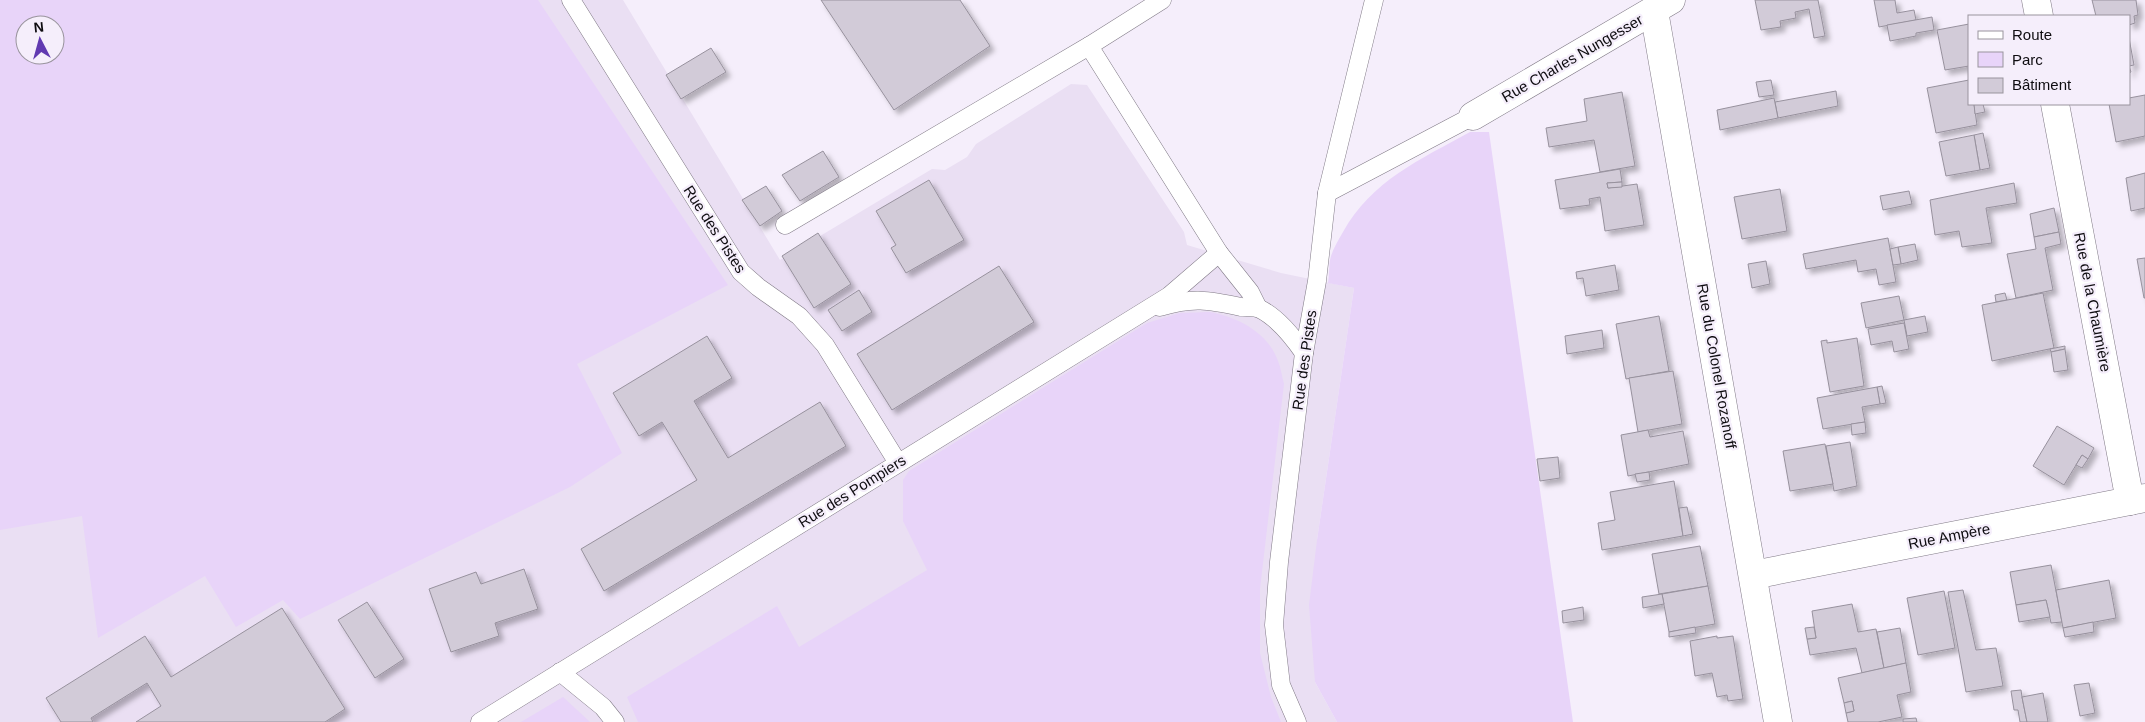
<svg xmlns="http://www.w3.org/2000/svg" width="2145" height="722" viewBox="0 0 2145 722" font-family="Arial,sans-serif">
<defs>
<filter id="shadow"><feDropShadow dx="4.5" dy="4.5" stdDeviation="2.5" flood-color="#0004"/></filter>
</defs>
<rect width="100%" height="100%" fill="#f5eefb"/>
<path fill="#eadff3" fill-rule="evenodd" d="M0,0H623L780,260L932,169L945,170L967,157L976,144L1071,84L1087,85L1184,232L1187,245L1281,273L1354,288L1317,540L1315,682L1337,722H0ZM25,25H55V55H25Z"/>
<g fill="#e8d4f9" fill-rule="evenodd">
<path d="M0,0H538L728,285L577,364L622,453L570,487L300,619L283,600L236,627L205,576L98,638L82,516L0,530ZM25,25H55V55H25Z"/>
<path d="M1470,132H1489L1573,722H1337L1315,682L1309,605L1317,540L1354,288L1328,283C1329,276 1329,268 1330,260C1332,250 1338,241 1343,232C1371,181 1421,159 1470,132Z"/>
<path d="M1210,312C1237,317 1268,332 1278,361C1281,368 1282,377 1284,384L1260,589V653L1271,697L1281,722H638L627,697L777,606L799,647L927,570L903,521V480L909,471L1147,323L1180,313Z"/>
<path d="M563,697L590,722H521Z"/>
</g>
<g fill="#d2cbd8" stroke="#97919d" filter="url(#shadow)">
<path d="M821,0H960L990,46L894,110Z"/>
<path d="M1755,0H1818L1825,36L1814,38L1809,9L1795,12L1796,18L1780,21L1781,27L1761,30Z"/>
<path d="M1874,0H1895L1897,13L1914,10L1916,20L1879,27Z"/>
<path d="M2092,0H2136L2138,15L2134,16L2135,23L2129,25V16H2096Z"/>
<path d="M1932,17L1934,30L1916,33V36L1890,41L1887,25Z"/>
<path d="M1969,24V66L1945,70L1937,30Z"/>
<path d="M2129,38L2134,65L2129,66L2131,72L2129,73Z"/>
<path d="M711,48L726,72L681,99L666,75Z"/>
<path d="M1771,80L1774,95L1759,97L1756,82Z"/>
<path d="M1969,80V104H1974L1977,125L1936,133L1927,88Z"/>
<path d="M1836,91L1838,106L1778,118L1775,102Z"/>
<path d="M1622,92L1635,166L1600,172L1594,140L1549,147L1546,128L1587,121L1584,99Z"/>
<path d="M2145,95V136L2116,142L2109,104H2129V98Z"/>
<path d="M1774,98L1778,118L1720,130L1717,110Z"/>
<path d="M1974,104H1983L1985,112L1975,114Z"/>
<path d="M1983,133L1990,168L1980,170L1974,135Z"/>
<path d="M1974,135L1980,170L1946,176L1939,142Z"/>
<path d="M823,151L839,177L800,201L782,175Z"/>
<path d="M1620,169L1622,182L1607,183L1608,188L1637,184L1644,225L1605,231L1600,197L1589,199L1590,205L1560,209L1555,180Z"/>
<path d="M2145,173V208L2131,211L2126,178Z"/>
<path d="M929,180L964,240L906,273L891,248L896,245L876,211Z"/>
<path d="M1622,182V187L1608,188L1607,183Z"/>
<path d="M2014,183L2017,203L1986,208L1992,243L1962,247L1959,231L1935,235L1930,200Z"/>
<path d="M766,186L782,211L760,226L742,200Z"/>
<path d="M1780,189L1787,231L1742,239L1734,197Z"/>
<path d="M1909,191L1912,204L1883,210L1880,196Z"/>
<path d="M2054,208L2059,232L2034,237L2030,214Z"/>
<path d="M2059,232L2061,244L2045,248L2053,290L2016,298L2007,254L2036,249L2034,237Z"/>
<path d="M818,233L851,284L814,308L782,256Z"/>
<path d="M1888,238L1896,282L1879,285L1876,269L1858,272L1856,260L1806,269L1803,254Z"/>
<path d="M1915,244L1918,260L1901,264L1898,247Z"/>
<path d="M1898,247L1901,264L1893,265L1890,249Z"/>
<path d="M2145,258V298H2144L2137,259Z"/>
<path d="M1766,261L1770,284L1752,288L1748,264Z"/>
<path d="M1615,265L1619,290L1586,296L1583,278L1577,279L1576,272Z"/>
<path d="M999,266L1034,322L892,410L857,354Z"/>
<path d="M859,290L872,312L842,331L828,310Z"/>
<path d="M2005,293L2007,300L1996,302L1995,295Z"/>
<path d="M2043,293L2054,348L1992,361L1982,305Z"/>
<path d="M1899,296L1904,320L1866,328L1861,303Z"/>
<path d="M1659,316L1669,371L1626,379L1616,324Z"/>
<path d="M1925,316L1928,332L1907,336L1904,320Z"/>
<path d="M1904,323L1909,349L1894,352L1892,341L1871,345L1868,329Z"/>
<path d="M1602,330L1604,348L1567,354L1565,336Z"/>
<path d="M707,336L732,378L694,401L728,458L820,402L846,446L604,591L581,549L697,480L662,422L639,436L613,393Z"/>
<path d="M1857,338L1864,386L1830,392L1821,341L1827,340V343Z"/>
<path d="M2065,346V349L2051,352L2050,349Z"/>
<path d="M2065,349L2068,370L2054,372L2051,352Z"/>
<path d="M1673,371L1682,424L1638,432L1629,378Z"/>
<path d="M1882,386L1886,403L1880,404L1877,387Z"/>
<path d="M1877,387L1880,404L1862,407L1865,422L1823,429L1817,398Z"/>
<path d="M1865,422L1866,433L1852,435L1851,424Z"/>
<path d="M2057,426L2094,448L2088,459L2082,455L2064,485L2033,466Z"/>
<path d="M1648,430L1650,437L1683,431L1689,464L1628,476L1621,435Z"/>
<path d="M1850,442L1857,486L1834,491L1826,446Z"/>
<path d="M1825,444L1833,484L1790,491L1783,451Z"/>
<path d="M2082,455L2088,459L2082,468L2076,465Z"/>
<path d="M1558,457L1560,478L1540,481L1537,459Z"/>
<path d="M1649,472L1650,480L1637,482L1635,474Z"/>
<path d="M1674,481L1683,536L1602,550L1598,523L1615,520L1610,492Z"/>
<path d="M1687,507L1693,534L1683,536L1679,508Z"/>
<path d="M1700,546L1708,586L1659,594L1652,554Z"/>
<path d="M2051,565L2062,622L2051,623L2046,600L2016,605L2010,572Z"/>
<path d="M524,569L538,609L495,623L499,636L451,652L429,589L476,572L481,584Z"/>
<path d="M2109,580L2116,618L2063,628L2056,590Z"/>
<path d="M1708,586L1715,624L1669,632L1662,594Z"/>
<path d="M1963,590L1976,650L1996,648L2003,686L1966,692L1948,592Z"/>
<path d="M1944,591L1955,648L1918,655L1907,598Z"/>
<path d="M1662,594L1664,604L1643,608L1642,597Z"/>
<path d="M2046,600L2050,617L2019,622L2016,605Z"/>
<path d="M367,602L404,659L375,678L338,620Z"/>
<path d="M1852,604L1858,632L1876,629L1884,668L1862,673L1856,648L1810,655L1807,639L1816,638L1812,611Z"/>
<path d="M1583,607L1584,620L1563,623L1562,611Z"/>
<path d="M282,608L345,709L325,722H136L161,706L147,683L91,718L93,722H61L46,698L145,636L171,677Z"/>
<path d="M2093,622L2094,632L2065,637L2063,628Z"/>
<path d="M1695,627L1696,633L1669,637V632Z"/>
<path d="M1814,627L1816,638L1807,639L1805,628Z"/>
<path d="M1900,628L1906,663L1884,668L1877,632Z"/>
<path d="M1717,636V638L1733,636L1743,699L1728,701L1727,695L1717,697L1712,673L1695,676L1690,641Z"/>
<path d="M1906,663L1911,692L1897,695L1902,717L1878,722H1848L1846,713L1854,711L1852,701L1844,703L1838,678Z"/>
<path d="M2089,683L2095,713L2080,716L2074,685Z"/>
<path d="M2021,690L2022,697L2027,722H2020L2018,710H2014L2011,691Z"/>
<path d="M2043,693L2048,722H2027L2022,697Z"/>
<path d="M1852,701L1854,711L1846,713L1844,703Z"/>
<path d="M1916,718L1917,722H1903V719Z"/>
</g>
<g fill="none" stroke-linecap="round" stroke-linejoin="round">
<g stroke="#807a86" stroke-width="19">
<g id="service">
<path d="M571,0L741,272L758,287L799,316L825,345L898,463"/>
<path d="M1089,46L1219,253L1250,292L1258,308"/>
<path d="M1327,193L1473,116"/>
<path d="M785,225L1089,46L1162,0"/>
<path d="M1160,307C1193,297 1208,300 1241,307C1247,308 1254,306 1260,309C1278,318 1293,337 1304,353"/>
<path d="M560,672L603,707L615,722"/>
<path d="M480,722L1169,296L1219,253"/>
<path d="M1297,722L1281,685L1274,625L1279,562L1304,353L1317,281L1327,193L1374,0"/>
</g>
</g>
<g stroke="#807a86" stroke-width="29">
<g id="minor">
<path d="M2036,0L2039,16"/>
<path d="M1654,11L1778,722"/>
<path d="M2055,104L2130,501"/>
<path d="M1473,116L1671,0"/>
<path d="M1753,575L2145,498"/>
</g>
</g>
<use href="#service" stroke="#fff" stroke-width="18"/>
<use href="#minor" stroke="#fff" stroke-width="28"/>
</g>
<g text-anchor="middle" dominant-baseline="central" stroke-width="4.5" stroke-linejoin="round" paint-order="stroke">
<g font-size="15" fill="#0e0c10" stroke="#f5eefb">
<text transform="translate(1572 58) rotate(-30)">Rue Charles Nungesser</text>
<text transform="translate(715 229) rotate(57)">Rue des Pistes</text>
<text transform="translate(2093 302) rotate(79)">Rue de la Chaumière</text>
<text transform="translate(1304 360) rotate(-82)">Rue des Pistes</text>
<text transform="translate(1717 366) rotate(80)">Rue du Colonel Rozanoff</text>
<text transform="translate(852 491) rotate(-32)">Rue des Pompiers</text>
<text transform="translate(1949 536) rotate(-11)">Rue Ampère</text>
</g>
</g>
<rect x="1968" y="15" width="162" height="90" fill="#f5eefb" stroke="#99949d"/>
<rect x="1978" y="31" width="25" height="8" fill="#ffffff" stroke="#99949d"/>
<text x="2012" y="40" font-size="15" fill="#0e0c10">Route</text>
<rect x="1978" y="52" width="25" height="15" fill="#e8d4f9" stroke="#99949d"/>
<text x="2012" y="65" font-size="15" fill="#0e0c10">Parc</text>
<rect x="1978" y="78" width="25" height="15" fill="#d2cbd8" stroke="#99949d"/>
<text x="2012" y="90" font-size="15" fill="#0e0c10">Bâtiment</text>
<g transform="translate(40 40) rotate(354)"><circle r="24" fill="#f5eefb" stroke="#99949d"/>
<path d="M0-4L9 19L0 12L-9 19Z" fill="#6139b1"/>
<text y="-8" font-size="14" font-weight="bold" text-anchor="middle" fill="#0e0c10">N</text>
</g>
</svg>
